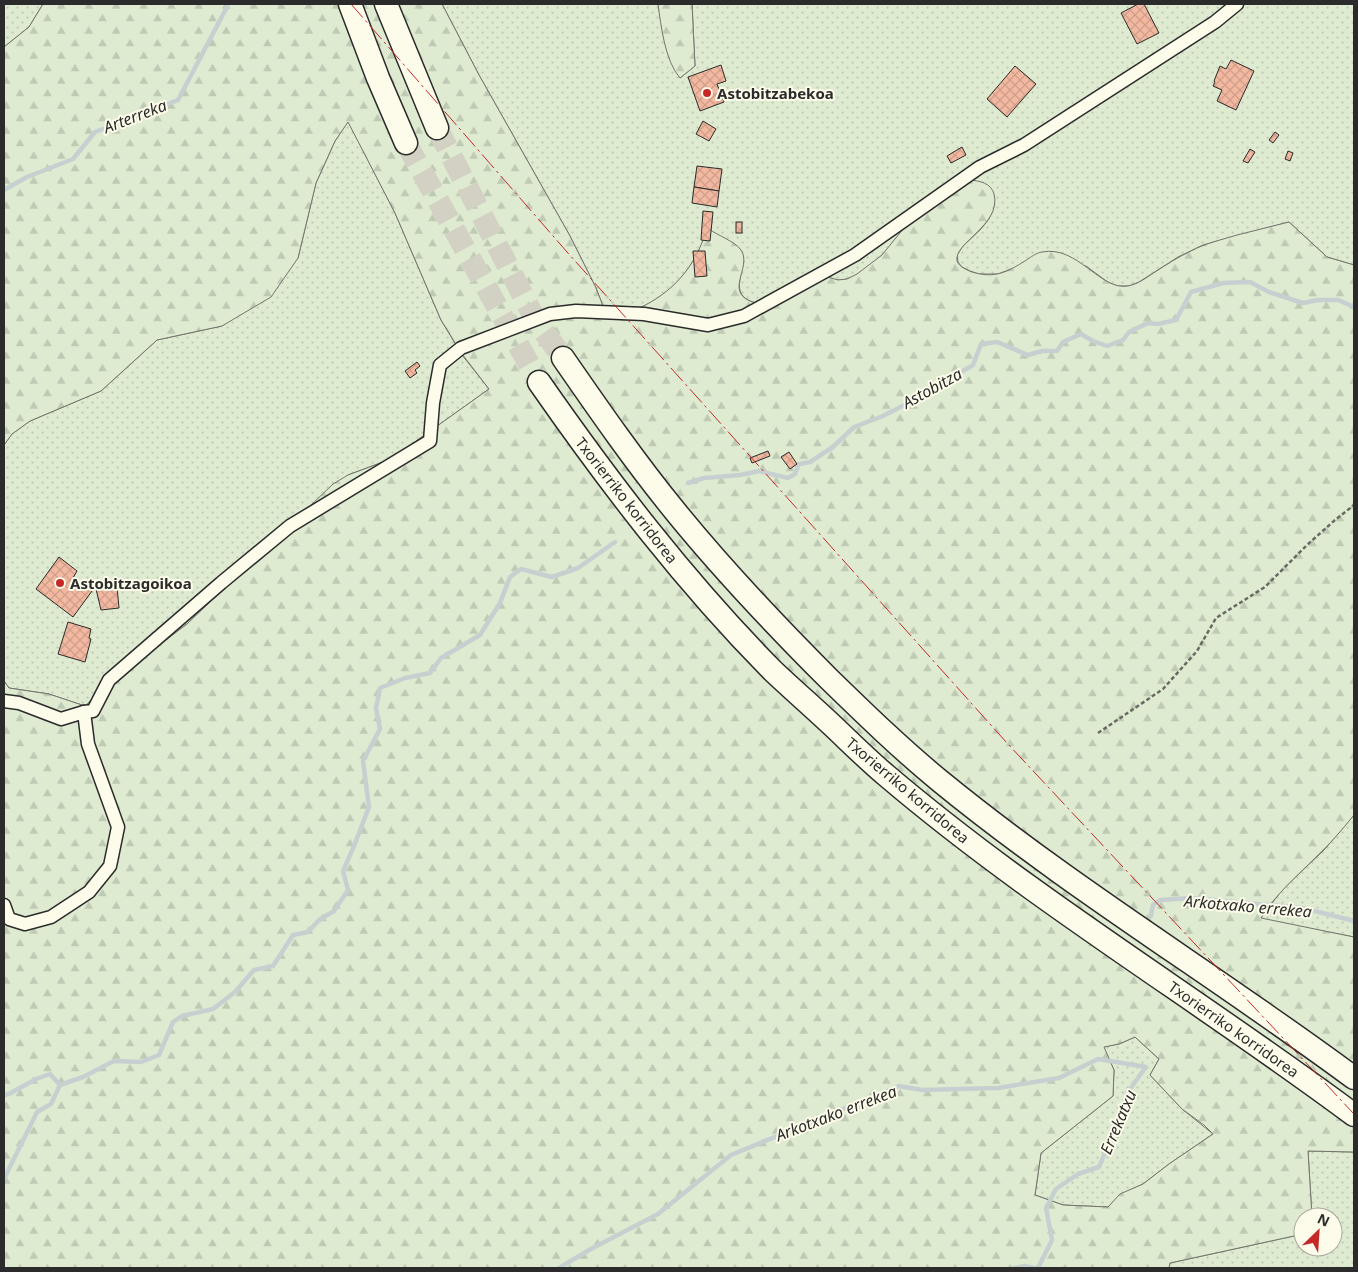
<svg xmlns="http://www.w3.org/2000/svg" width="1358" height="1272" viewBox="0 0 1358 1272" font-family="'Noto Sans',sans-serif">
<defs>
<pattern id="grass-dots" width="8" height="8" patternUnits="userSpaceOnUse" patternTransform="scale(1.25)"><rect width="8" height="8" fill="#deebd1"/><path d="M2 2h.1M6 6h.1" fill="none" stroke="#bfcab4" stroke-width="1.8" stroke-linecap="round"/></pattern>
<pattern id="forest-firs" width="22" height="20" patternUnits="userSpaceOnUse" patternTransform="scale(1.25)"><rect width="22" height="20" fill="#deebd1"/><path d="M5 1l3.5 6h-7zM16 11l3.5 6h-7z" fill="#bfcab4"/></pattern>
<pattern id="building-cross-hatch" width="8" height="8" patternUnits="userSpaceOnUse" patternTransform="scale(1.25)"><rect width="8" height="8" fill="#f2b8a0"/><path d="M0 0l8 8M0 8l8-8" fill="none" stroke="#d09e8a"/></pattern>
</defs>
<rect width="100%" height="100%" fill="#fdfbea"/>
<g fill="url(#grass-dots)" stroke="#74746e">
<path d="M4,4H43L29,27L4,47Z"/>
<path d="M442,4H658L665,43L680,78L695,66L692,4H1354V265L1327,257L1289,222L1203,245L1178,257L1139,282L1129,286H1118L1109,283L1086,266L1011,269L998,274H979L970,271L962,267L958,262L957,255L963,246L981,229L989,219L994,205V195L891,246C879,258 857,281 838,280C830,280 823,274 816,270L756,303C732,297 740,280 744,261L709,229C704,240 699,251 693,261C674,293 644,310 608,319L596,288L570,236L479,75Z"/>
<path d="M348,121L395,213L441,320L462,355L489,389L391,459L348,475L187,624L107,685L85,706L49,694L9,688L4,681V445L12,434L30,421L101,391L157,340L222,326L298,258L316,183L335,141Z"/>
<path d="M1354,815V937L1260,919L1282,890L1324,850Z"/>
<path d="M1135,1037L1159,1059L1150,1075L1182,1109L1213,1134L1169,1164L1143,1184L1132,1189L1108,1207L1063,1205L1035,1195L1041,1153L1113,1096L1114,1070L1103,1047L1119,1044Z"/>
<path d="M1308,1151L1354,1152V1268H1169L1170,1263L1303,1234V1247H1333V1217H1312Z"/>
</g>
<g fill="url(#forest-firs)" stroke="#74746e" fill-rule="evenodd">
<path d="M43,4H442L479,75L570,236L596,288L608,319C644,310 674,292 693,261C700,251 702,239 709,229C717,235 736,242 741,250C753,268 721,294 756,303L806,275L816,270L828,277L838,280L847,279L857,274L882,255L912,218L970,180C980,181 991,183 994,194C1002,225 953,243 957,261C959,267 967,270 972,272C995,279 1007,272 1025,261C1031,257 1036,253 1042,252C1078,245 1100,291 1128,286C1138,284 1146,278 1155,272C1166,265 1178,257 1191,251C1206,243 1221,240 1237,235C1254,231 1272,226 1289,222L1327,257L1354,265V815C1342,830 1329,845 1315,858C1296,877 1275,895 1261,918L1354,937V1152L1308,1151L1312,1217H1303V1234L1170,1263L1169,1268H4V681L9,688L49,694L85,706L107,685L187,624L333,484L348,475L391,459L489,389L462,354L441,320L395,213L348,122L335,141L316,183L298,258L271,297L222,326L157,340L101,391L30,421L12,434L4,445V47L29,27ZM1135,1037L1159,1059L1150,1075L1182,1109L1204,1125L1213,1134L1169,1164L1143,1184L1120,1194L1108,1207L1063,1205L1035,1195L1041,1153L1113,1096L1114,1070L1104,1047L1119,1044Z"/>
<path d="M658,4H692L695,66L680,78C665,61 661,26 658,4Z"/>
</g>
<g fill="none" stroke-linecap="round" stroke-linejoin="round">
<g stroke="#c7d0d0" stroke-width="4.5">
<path d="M4,190L27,177L73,159L95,132L178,100L227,7V4"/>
<path d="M688,483L704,478L740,475L759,471L788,478L795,474L799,464L810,462L833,447L854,427L883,416L912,401L973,365L981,344L997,342L1028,355L1042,351H1057L1063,342L1081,334L1093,341L1107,346L1123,340L1129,332L1148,323L1158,324L1176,320L1191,292L1223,283L1250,282L1269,292L1303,303L1318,300H1338L1354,307"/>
<path d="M1151,916L1153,905L1160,900L1192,898L1303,908L1354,921"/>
<path d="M4,1095L9,1094L36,1079L50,1074L60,1085"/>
<path d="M4,1179L37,1112L51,1104L60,1085L83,1077L114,1061L141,1062L159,1055L173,1022L182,1016L213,1009L235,992L254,970L273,966L293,935L308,932L319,920L334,911L348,890L343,871L354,846L369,807L363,761L380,729L376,708L380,688L405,678L430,673L441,658L480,635L500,603L510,577L521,569L552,577L578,568L615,542"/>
<path d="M559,1268L589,1250L658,1214L731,1155L899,1086L922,1090L998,1088L1059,1078L1098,1059L1146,1067L1127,1093L1117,1124L1099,1167L1078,1174L1056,1189L1046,1208L1052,1240L1038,1268"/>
<path d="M1014,1268L1025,1266L1034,1268"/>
</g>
</g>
<g fill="url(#building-cross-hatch)" stroke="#2b2b2b">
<path d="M1138,4H1144L1159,33L1137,44L1121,13Z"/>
<path d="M1231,60L1254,71L1236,110L1217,101L1222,90L1213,86L1215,82L1214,81L1220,66L1226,69Z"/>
<path d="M721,65L726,81L717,84L724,102L700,111L688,77Z"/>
<path d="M1015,66L1036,84L1007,117L987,99Z"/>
<path d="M703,121L716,129L709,141L696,134Z"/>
<path d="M1275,132L1279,135L1273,143L1269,140Z"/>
<path d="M962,147L966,155L951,163L947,156Z"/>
<path d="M1250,149L1255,152L1248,163L1243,161Z"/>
<path d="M1288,151L1293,153L1290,161L1285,159Z"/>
<path d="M697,166L722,169L719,191L694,187Z"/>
<path d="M694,187L719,191L717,207L692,203Z"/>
<path d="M703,211L713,212L710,241L701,240Z"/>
<rect x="736" y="222" width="6" height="11"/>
<path d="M693,251H705L707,276L695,277Z"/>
<path d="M417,362L420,366L415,370L417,373L410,378L405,371Z"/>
<path d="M768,451L770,456L752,463L750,458Z"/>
<path d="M789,452L797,464L790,469L781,457Z"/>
<path d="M59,557L77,571L73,578L92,591L73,617L36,589Z"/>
<path d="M117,587L119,608L101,610L96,589Z"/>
<path d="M68,622L91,629L89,638L91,639L85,662L58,654Z"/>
</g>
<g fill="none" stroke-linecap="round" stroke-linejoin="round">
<g stroke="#d3d1c4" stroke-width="22" stroke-dasharray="22 11" stroke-linecap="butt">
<path d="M437,128L535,319L563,358"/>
<path d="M406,143L539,382"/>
</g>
<g stroke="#2b2b2b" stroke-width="15">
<g id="street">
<path d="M4,701L19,703L61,719L84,712L93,711L109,680L221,583L290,526L430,441L433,403L440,365L461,348L550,314L576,311L644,314L708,325L744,316L855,255L980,167L1024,145L1215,22L1237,4"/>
<path d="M4,905L9,919L25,924L51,917L89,892L110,866L118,827L88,744L84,712"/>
</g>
</g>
<g stroke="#2b2b2b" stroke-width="25">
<g id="highway">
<path d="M350,4L378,78L406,143"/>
<path d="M386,4L437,128"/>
<path d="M563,358C599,410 635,462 675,511C723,570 775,625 829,679C865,714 901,749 940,781C1072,889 1218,977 1354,1078"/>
<path d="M539,382C610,484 685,582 773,671C793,690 814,708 834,727C852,744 869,761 887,776C1034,901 1200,1000 1354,1115"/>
</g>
</g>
<path stroke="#6a6964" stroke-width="2.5" stroke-dasharray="4 2.5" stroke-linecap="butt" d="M1098,733L1163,689L1197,651L1216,618L1265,587L1307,545L1335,520L1354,505"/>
<use href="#street" stroke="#fdfbea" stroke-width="12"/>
<use href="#highway" stroke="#fdfbea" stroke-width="22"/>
<path stroke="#c62828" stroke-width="1" stroke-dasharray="18 4 2.5 4" stroke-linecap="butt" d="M351,4L567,252L1007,743L1354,1114"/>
</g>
<g fill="#c62828" stroke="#fdfbea" stroke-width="2">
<circle cx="707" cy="93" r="5"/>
<circle cx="60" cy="583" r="5"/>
</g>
<g text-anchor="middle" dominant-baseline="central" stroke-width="4" stroke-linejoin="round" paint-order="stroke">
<g font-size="15" font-weight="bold" fill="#2b2b2b" stroke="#fdfbea" text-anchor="start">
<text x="717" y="93">Astobitzabekoa</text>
<text x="70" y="583">Astobitzagoikoa</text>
</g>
<g font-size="15" fill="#2b2b2b" stroke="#fdfbea">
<text transform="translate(627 500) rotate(52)">Txorierriko korridorea</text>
<text transform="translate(908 790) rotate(40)">Txorierriko korridorea</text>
<text transform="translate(1234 1029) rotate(35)">Txorierriko korridorea</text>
</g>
<g font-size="16" font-style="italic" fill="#2b2b2b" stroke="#fdfbea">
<text transform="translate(135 116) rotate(-21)">Arterreka</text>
<text transform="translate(932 388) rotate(-29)">Astobitza</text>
<text transform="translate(1248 906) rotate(5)">Arkotxako errekea</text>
<text transform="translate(836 1113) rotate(-21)">Arkotxako errekea</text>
<text transform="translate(1118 1122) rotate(-67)">Errekatxu</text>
</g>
</g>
<rect width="1358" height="1272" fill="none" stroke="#2b2b2b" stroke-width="10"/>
<g transform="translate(1318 1232) rotate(25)"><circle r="24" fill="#fdfbea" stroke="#a9a89e"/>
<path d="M0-4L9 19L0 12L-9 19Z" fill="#c62828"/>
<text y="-8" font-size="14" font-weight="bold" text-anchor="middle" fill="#2b2b2b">N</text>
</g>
</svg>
